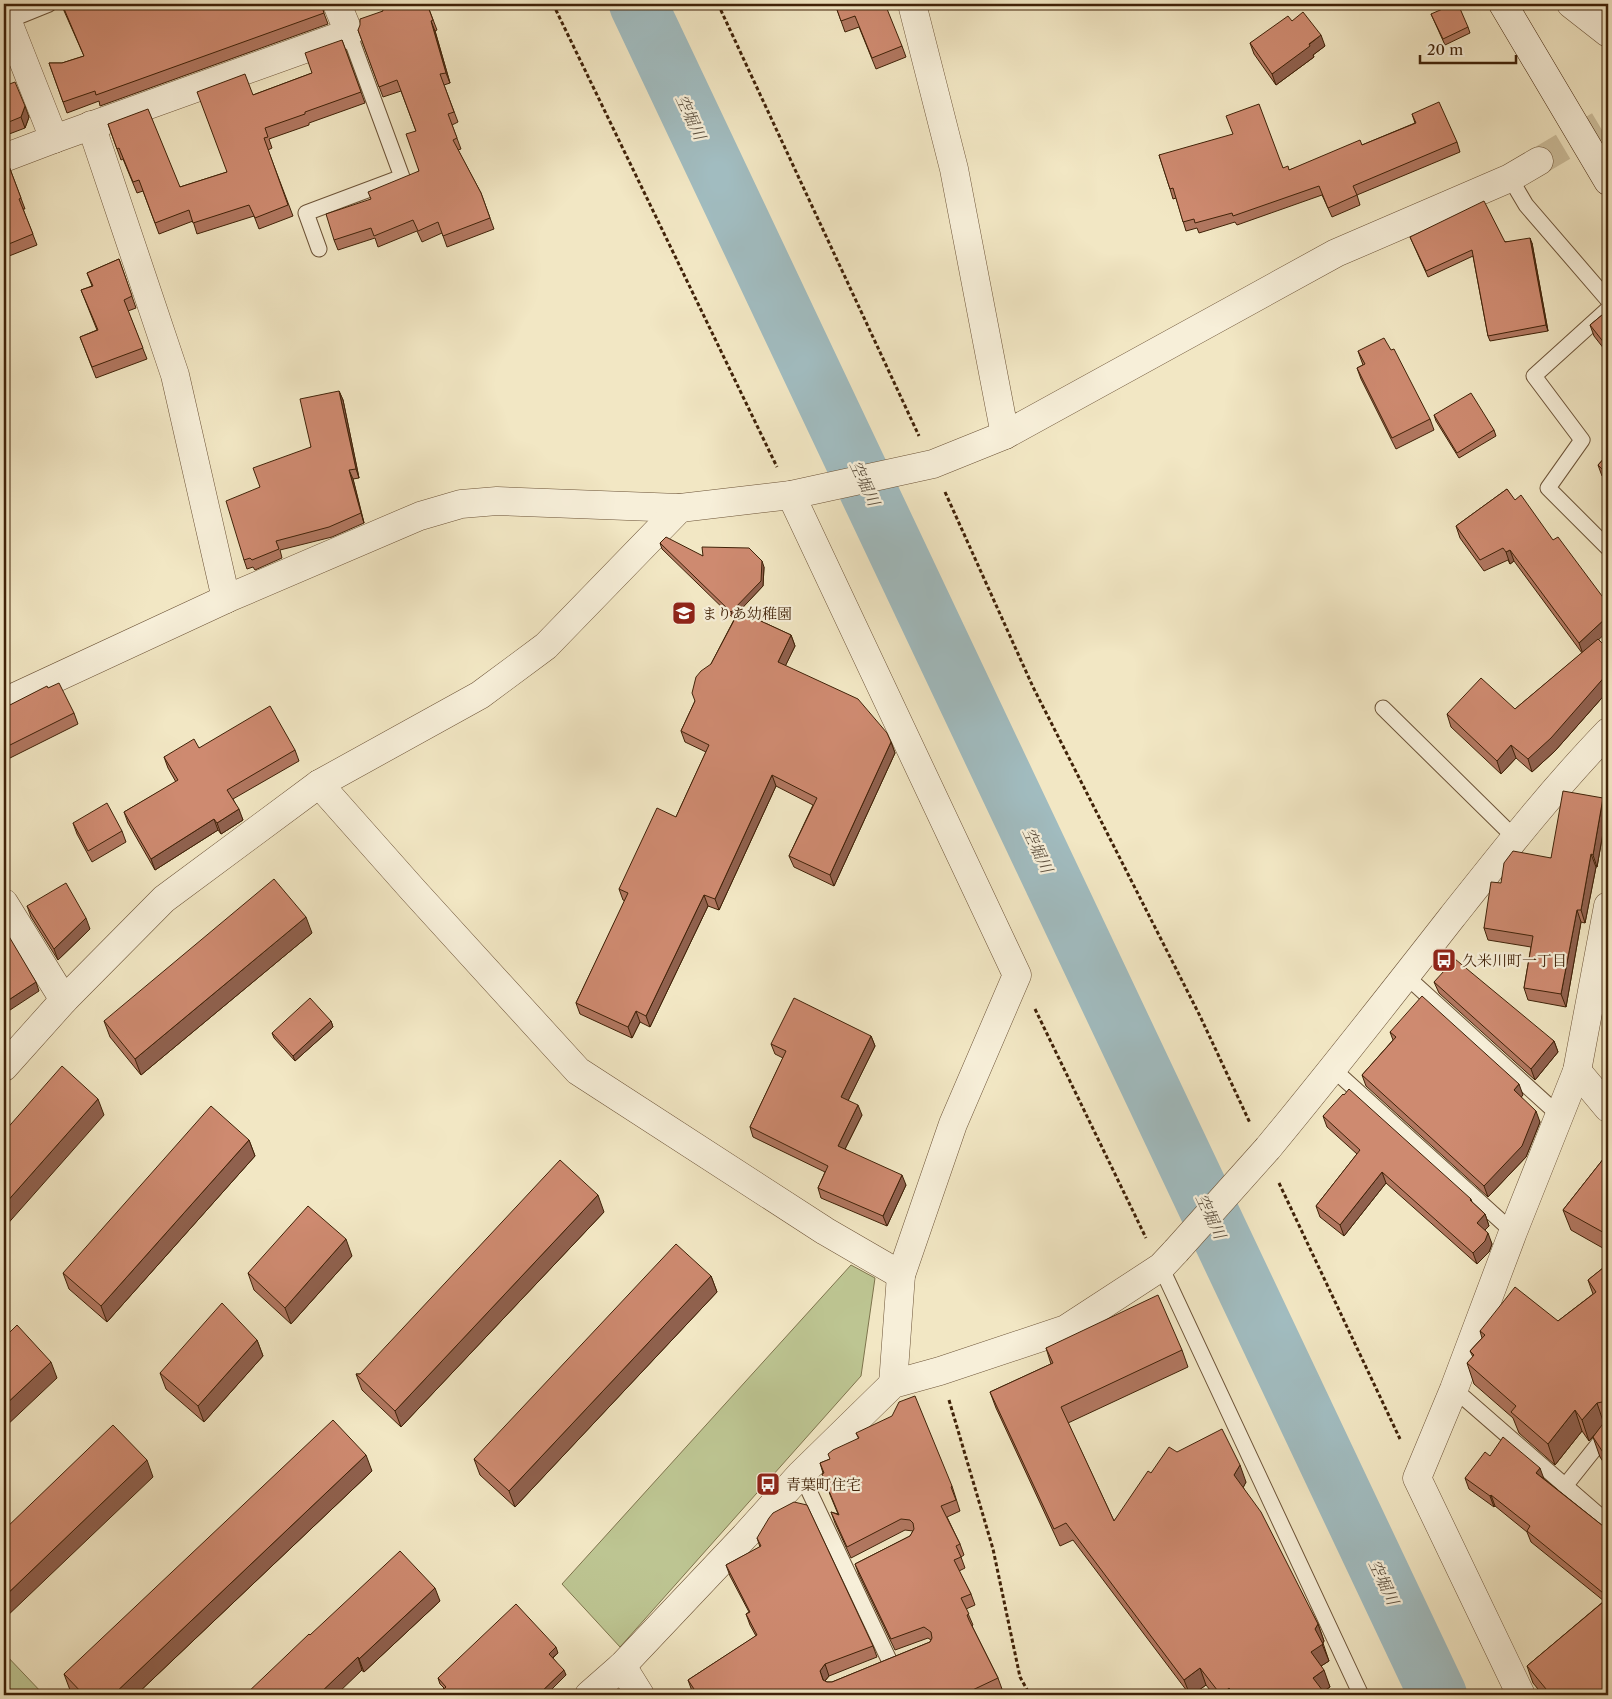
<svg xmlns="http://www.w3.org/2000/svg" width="1612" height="1699" viewBox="0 0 1612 1699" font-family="'Libre Caslon Text','Noto Serif JP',serif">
<rect width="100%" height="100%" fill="#f2e7c4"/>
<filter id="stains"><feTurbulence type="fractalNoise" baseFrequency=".004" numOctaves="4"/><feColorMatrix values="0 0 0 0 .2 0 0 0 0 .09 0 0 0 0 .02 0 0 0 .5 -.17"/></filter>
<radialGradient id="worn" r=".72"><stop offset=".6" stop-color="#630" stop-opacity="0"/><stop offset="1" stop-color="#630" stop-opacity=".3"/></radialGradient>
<g fill="#bdc592" stroke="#7e744d">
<path d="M851,1265L875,1278L861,1376L620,1647L562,1584Z"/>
<path d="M4,1653L44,1695H4Z"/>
</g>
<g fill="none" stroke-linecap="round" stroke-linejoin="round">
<path stroke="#a1bcc0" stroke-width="58" d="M638,4L1438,1695"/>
<path stroke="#cec09e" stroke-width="28" stroke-dasharray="28 14" stroke-linecap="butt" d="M1539,161L1608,120"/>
<g stroke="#6c5337" stroke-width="17">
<g id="lane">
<path d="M7,21L49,4"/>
<path d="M1510,178L1526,205L1608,300"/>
<path d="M319,249L306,213L402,177L349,33"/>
<path d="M1608,309L1534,376L1582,440L1548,488L1608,548"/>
<path d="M1383,708L1515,838"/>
<path d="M1406,976L1560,1116"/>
<path d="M1333,1069L1513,1232"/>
<path d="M1161,1267L1361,1695"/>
<path d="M1454,1389L1608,1523"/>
<path d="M801,1474L890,1662"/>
<path d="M1565,1486L1608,1432"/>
</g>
</g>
<g stroke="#6c5337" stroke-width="29">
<g id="street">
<path d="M912,4L954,169L1005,435"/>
<path d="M1571,4L1608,33"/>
<path d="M4,12L54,139"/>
<path d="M91,125L175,375L226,599"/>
<path d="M4,158L54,139L349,33L337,4"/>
<path d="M791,495L1017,975L953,1124L901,1275L893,1384"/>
<path d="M4,702L226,599L420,516L461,504L497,501L680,508L791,495L933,464L1005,435L1336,253L1510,178L1539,161"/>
<path d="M319,784L413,890L578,1071L825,1231L901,1275"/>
<path d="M4,903L64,1000"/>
<path d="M4,1067L64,1000L164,899L319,784L480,695L546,646L680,508"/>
<path d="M1577,1071L1608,1108"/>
<path d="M1268,1148C1331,1072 1391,995 1452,917C1502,854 1552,790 1608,732"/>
<path d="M622,1666L640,1695"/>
<path d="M589,1695L622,1666L745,1536L801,1474L893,1384L940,1371L1066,1329L1161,1267L1176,1251"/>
<path d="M1521,1695L1417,1478L1454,1389L1513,1232L1577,1071L1608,906"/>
</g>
</g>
<g stroke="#402208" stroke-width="29">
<path id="secondary" d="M1503,4L1608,181"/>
</g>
<g stroke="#402208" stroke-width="3" stroke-dasharray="4 2.5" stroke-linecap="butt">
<path d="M553,4L777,467"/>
<path d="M718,4L919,436"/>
<path d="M945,492L1033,687L1200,1016L1250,1123"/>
<path d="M1035,1009L1146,1238"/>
<path d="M1279,1183L1400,1439"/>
<path d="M949,1400L993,1549L1020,1677L1030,1695"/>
</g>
<use href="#lane" stroke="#f7efd9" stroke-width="15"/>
<use href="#street" stroke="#f7efd9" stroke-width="28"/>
<use href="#secondary" stroke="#f7efd9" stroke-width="28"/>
<g stroke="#6c5337" stroke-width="29" stroke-linecap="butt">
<path id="street-bridge" d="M1176,1251L1268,1148"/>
</g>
<use href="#street-bridge" stroke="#f7efd9" stroke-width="28"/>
</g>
<g fill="#b17760" stroke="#402208">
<path d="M61,4H322V8L328,24L100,106L99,101L67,113L49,63H62L84,56Z"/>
<path d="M427,4L437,30L435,31L450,83L444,85L458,122L452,125L461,149L458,150L481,193L494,229L447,247L442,233L422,242L417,231L378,247L375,238L338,250L334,240L371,199L419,171L416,131L401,91L383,97L358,30L383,11Z"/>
<path d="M835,4L902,46L906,57L876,69L859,27L845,32Z"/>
<path d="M1431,14L1468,27L1470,33L1445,45Z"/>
<path d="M1292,21L1325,46L1313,55L1314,57L1276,85L1254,54L1250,43Z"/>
<path d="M342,40L365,103L309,123V125L269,139L272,148L268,150L293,216L259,229L254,216L197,234L193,221L159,234L143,191L137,193L123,159L121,160L108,124L180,187L227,172L253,95L312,73Z"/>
<path d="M4,86L29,117L25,128L4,136Z"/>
<path d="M1412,114L1457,142L1460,152L1357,195L1360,205L1332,217L1322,195L1237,225L1235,222L1199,233L1197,228L1186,231L1176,198L1173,199L1170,189L1159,155L1283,168L1289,170L1362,145L1415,123Z"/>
<path d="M7,161L25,209H23L37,245L4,258V162Z"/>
<path d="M1410,237L1532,243L1548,331L1490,341L1488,336L1473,256L1428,277Z"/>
<path d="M119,259L136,308L128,311L147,359L96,378L80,337L97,330L81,290L92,286L87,273Z"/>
<path d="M1608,310V354L1594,336L1590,325Z"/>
<path d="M1358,351L1430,419L1434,430L1396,449L1361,379L1357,368L1363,365Z"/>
<path d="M339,391L343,400L359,478L353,479L364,523L332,537L280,550L282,558L255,570L253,567L247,569L244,560L260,487L311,447Z"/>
<path d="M1434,415L1494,430L1496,436L1459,458L1436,421Z"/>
<path d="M1608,454V482L1602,476L1598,465Z"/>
<path d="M1507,489L1599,640L1608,649V691L1555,751L1532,772L1516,758L1501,774L1451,727L1447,714L1515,709L1582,653L1514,561L1510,564L1508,560L1484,571L1460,538L1456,526Z"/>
<path d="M660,543L703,556L764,567L763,586L739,611L791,635L795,646L785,666L891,742L895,753L834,886L794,867L789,856L813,805L776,786L719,910L708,906L650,1027L640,1022L632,1038L580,1014L576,1003L625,901L623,900L619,889L676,817L706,752L685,742L681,731L695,701L711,664L738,612L733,618L662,549Z"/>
<path d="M48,688L74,713L78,724L4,761V708Z"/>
<path d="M199,748L295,750L299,761L233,799L243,820L221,834L218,830L155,870L128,823L124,812L176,782L168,768L164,757Z"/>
<path d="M1603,798L1607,810L1597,867H1596L1585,923L1581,922L1566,1007L1528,1000L1524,988L1531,947L1488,940L1484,928L1501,883L1551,858Z"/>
<path d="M73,823L122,831L126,842L92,862L77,834Z"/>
<path d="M27,906L90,929L58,960L31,917Z"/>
<path d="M312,933L141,1075L110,1037L104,1021Z"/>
<path d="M1434,982L1554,1041L1558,1052L1535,1080L1439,993Z"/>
<path d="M331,1021L333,1027L295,1061L274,1038L272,1033Z"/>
<path d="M1390,1032L1523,1095L1521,1097L1540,1122L1526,1157L1488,1197L1366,1086L1362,1075L1393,1040Z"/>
<path d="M871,1036L875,1046L848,1100L862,1115L845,1149L906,1185L887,1226L821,1198L818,1188L825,1172L753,1137L750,1127L783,1058L775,1054L771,1044Z"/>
<path d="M1323,1116L1471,1199L1472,1202L1485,1214L1489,1226L1485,1230L1492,1244L1489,1252L1477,1264L1386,1183L1344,1236L1320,1217L1316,1206L1357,1154L1327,1127Z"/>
<path d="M249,1140L255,1156L107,1322L69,1289L63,1273Z"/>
<path d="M1608,1153V1251L1571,1230L1563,1210Z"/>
<path d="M604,1212L401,1427L362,1390L356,1374H360Z"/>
<path d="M352,1256L291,1324L254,1290L248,1273Z"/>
<path d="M1608,1264V1469L1600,1457L1593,1437L1589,1441L1582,1431L1555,1465L1519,1433L1513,1418L1474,1384L1467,1363L1473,1357L1470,1351L1482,1338L1480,1331L1558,1321L1593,1294L1588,1280Z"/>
<path d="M711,1276L717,1292L515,1507L480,1475L474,1459Z"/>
<path d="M257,1340L263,1356L204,1422L166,1389L160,1373Z"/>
<path d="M1046,1348L1182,1350L1188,1367L1068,1423L1114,1521L1151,1473L1177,1452L1246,1482L1243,1487L1318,1624L1324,1641L1323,1643L1329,1661L1321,1666L1330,1687L1323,1692L1326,1695H1214L1206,1685L1192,1695H1190L1073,1540L1060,1546L996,1408L990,1392L1051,1364Z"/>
<path d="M856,1433L952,1486L960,1511L947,1517L960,1544L964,1555L961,1557L965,1568L959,1571L971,1594L975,1605L966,1609L973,1625L972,1626L998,1678L1002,1689L989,1695H695L692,1691L688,1680L756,1636L750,1625L746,1614L749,1612L730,1576L726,1565L760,1547L757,1538L873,1646L877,1657L829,1676L825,1681L827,1682H832L930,1642L931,1640L928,1638L895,1650L859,1575L855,1564L910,1536L913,1531L905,1530L851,1558L835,1523L831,1512L838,1514L826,1485L822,1474L823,1473L820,1463L830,1459L859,1439Z"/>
<path d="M1490,1456L1543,1478L1608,1530V1695H1543L1533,1683L1527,1666L1604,1601L1531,1542L1527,1532L1495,1506L1494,1507L1469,1489L1465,1478Z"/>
<path d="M372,1471L136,1695H74L70,1690L64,1674Z"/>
<path d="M440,1601L364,1672L310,1635Z"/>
<path d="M558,1653L553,1658L566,1675L546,1695H442L441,1692L444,1688L440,1684L438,1678Z"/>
</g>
<g fill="#90614e" stroke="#402208">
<path d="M431,21L435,31L450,83L446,73Z"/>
<path d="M1321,35L1325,46L1313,55L1314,57L1276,85L1272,74Z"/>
<path d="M25,106L29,117L25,128L21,117Z"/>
<path d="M1530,238L1532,243L1548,331L1546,325Z"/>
<path d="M1608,341V353L1605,344Z"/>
<path d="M339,391L343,400L359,478L356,469Z"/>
<path d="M349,470L353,479L364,523L361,513Z"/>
<path d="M1510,550L1514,561L1510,564L1506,552Z"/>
<path d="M762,561L764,567L763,586L733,618L731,612Z"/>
<path d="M1608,616V631L1583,654L1579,643Z"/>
<path d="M791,635L795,646L782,673L778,662Z"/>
<path d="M1608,673V691L1555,751L1532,772L1528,759Z"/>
<path d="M891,742L895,753L834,886L830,875Z"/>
<path d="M1511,745L1516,758L1501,774L1497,761Z"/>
<path d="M772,775L776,786L719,910L715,899Z"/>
<path d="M1603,798L1607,810L1597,867L1593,855Z"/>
<path d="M239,809L243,820L221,834L217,823Z"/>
<path d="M214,819L218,830L155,870L151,859Z"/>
<path d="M1591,854L1596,867L1585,923L1581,910Z"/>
<path d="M704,895L708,906L650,1027L646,1016Z"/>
<path d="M1577,910L1581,922L1566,1007L1561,994Z"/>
<path d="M306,917L312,933L141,1075L135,1059Z"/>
<path d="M86,918L90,929L58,960L54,949Z"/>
<path d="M36,982L39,991L4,1014V1003Z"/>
<path d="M636,1011L640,1022L632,1038L628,1027Z"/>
<path d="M331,1021L333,1027L295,1061L293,1056Z"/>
<path d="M871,1036L875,1046L845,1107L841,1097Z"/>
<path d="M1554,1041L1558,1052L1535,1080L1531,1069Z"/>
<path d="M1519,1084L1523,1095L1518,1101L1514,1090Z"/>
<path d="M98,1099L104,1115L4,1228V1205Z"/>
<path d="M858,1105L862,1115L842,1155L838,1146Z"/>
<path d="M1536,1111L1540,1122L1526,1157L1488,1197L1484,1186Z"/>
<path d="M249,1140L255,1156L107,1322L101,1306Z"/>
<path d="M1382,1172L1386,1183L1344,1236L1340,1225Z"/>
<path d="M902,1175L906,1185L887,1226L883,1216Z"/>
<path d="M598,1195L604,1212L401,1427L395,1411Z"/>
<path d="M1485,1214L1489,1226L1481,1234L1477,1223Z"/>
<path d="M1488,1233L1492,1244L1489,1252L1477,1264L1473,1253Z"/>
<path d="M346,1239L352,1256L291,1324L285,1308Z"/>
<path d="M711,1276L717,1292L515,1507L509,1491Z"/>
<path d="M257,1340L263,1356L204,1422L198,1406Z"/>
<path d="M51,1362L57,1378L4,1428V1406Z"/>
<path d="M1597,1403L1604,1424L1589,1441L1582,1420Z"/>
<path d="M1575,1410L1582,1431L1555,1465L1548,1444Z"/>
<path d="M366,1455L372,1471L136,1695H113Z"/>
<path d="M147,1460L153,1477L4,1619V1597Z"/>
<path d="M1240,1465L1246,1482L1241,1492L1234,1475Z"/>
<path d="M1540,1468L1544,1479L1536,1473Z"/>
<path d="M1491,1495L1495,1506L1494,1507L1490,1496Z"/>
<path d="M435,1588L440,1601L364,1672L359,1659Z"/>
<path d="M1318,1624L1324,1641L1322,1644L1329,1661L1318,1668L1311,1652L1315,1629Z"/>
<path d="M556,1647L558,1653L551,1659L549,1654Z"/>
<path d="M358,1657L362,1670L336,1695H318Z"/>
<path d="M825,1664L829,1676L824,1682L820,1671Z"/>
<path d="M1200,1668L1206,1685L1192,1695H1190L1184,1680Z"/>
<path d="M564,1670L566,1675L546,1695H538Z"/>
<path d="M1324,1670L1330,1687L1319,1694L1313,1678Z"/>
<path d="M1229,1688L1232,1695H1221Z"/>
</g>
<g fill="#ce8a70" stroke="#402208">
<path d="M62,4H321L324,13L96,95L95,91L63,102L49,63H62L84,56Z"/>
<path d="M381,4H427L433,20L431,21L446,73L440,74L454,112L448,114L457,138L453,140L481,193L490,218L443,236L438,222L418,231L413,220L374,236L371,228L334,240L326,214L371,199L368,192L419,171L406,134L416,131L397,80L379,87L358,30L360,25V19L383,11Z"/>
<path d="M835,4H885L902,46L872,58L855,16L841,21Z"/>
<path d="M1454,4H1458L1468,27L1443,39L1431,14Z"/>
<path d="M1303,12L1321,35L1309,44L1310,46L1272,74L1250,43L1288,16L1292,21Z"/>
<path d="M342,40L361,92L305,112V114L265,128L268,137L264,138L288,205L255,218L249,205L193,223L189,210L155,223L139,180L133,182L119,148L117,149L108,124L148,109L180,187L227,172L197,92L245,74L253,95L312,73L305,53Z"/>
<path d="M15,82L25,106L21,117L4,124V86Z"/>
<path d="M1439,102L1457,142L1353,186L1357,195L1328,208L1319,186L1233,216L1232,213L1195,223L1194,219L1183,222L1173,188L1170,189L1159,155L1233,134L1226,116L1259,104L1283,168L1288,166L1289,170L1360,140L1362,145L1416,123L1412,114Z"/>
<path d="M7,161L21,198L19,199L33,234L4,246V162Z"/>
<path d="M1484,201L1505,242L1530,238L1546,325L1488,336L1472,250L1426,271L1410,237Z"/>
<path d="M119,259L132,296L124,300L143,348L92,367L80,337L98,330L81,290L93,286L87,273Z"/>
<path d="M1608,310V341L1605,344L1590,325Z"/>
<path d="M1384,338L1391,350L1394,349L1430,419L1392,438L1357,368L1365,364L1358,351Z"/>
<path d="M339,391L356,469L349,470L361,513L329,527L276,541L279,549L252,560L250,558L244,560L226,501L260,487L253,468L311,447L300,399Z"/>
<path d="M1471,393L1494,430L1457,453L1434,415Z"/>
<path d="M1608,454V475L1598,465Z"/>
<path d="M1507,489L1515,500L1521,495L1553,540L1558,537L1608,604V616L1579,643L1510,550L1506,552L1503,548L1480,560L1456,526Z"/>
<path d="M666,537L703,556L702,547L749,548L762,561L761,581L731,612L660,543Z"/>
<path d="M739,611L791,635L778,662L858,699L887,733L891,742L830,875L789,856L817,798L772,775L715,899L704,895L646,1016L636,1011L628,1027L576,1003L628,893L619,889L657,808L676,817L709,745L681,731L695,701L692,693L696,677L701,671L711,664Z"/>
<path d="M1598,639L1608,649V673L1551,738L1528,759L1511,745L1497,761L1447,714L1481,678L1515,709Z"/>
<path d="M59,683L74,713L4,748V708L47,686L48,688Z"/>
<path d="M270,706L295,750L227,790L239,809L217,823L214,819L151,859L124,812L178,780L164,757L194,739L199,748Z"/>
<path d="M1563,791L1603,798L1593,855L1591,854L1581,910H1577L1561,994L1524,988L1533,936L1484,928L1491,882L1501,883L1504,863L1513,851L1551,858Z"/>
<path d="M107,803L122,831L88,851L73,823Z"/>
<path d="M274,879L306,917L135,1059L104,1021Z"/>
<path d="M66,883L86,918L54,949L27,906Z"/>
<path d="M4,928L36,982L4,1003Z"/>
<path d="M1455,959L1554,1041L1531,1069L1434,982Z"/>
<path d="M1422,996L1519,1084L1514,1090L1536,1111L1522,1146L1484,1186L1362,1075L1396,1037L1390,1032Z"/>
<path d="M310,998L331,1021L293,1056L272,1033Z"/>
<path d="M794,998L871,1036L841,1097L858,1105L838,1146L902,1175L883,1216L818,1188L828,1166L750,1127L786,1051L771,1044Z"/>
<path d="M62,1066L98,1099L4,1205V1132Z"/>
<path d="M1349,1089L1471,1199L1470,1200L1485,1214L1477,1223L1488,1233L1485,1241L1473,1253L1382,1172L1340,1225L1316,1206L1360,1150L1323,1116L1343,1094L1344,1095Z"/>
<path d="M211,1106L249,1140L101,1306L63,1273Z"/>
<path d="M1608,1153V1235L1563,1210Z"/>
<path d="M560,1160L598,1195L395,1411L356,1374H360Z"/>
<path d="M308,1206L346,1239L285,1308L248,1273Z"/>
<path d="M676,1244L711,1276L509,1491L474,1459Z"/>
<path d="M1608,1264V1407L1602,1402L1597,1403L1582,1420L1575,1410L1548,1444L1511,1412L1516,1406L1467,1363L1474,1355L1470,1351L1485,1335L1480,1331L1515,1287L1558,1321L1596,1292L1588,1280Z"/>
<path d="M1158,1295L1182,1350L1061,1407L1114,1521L1148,1471L1151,1473L1169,1447L1177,1452L1222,1429L1240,1465L1234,1475L1261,1512L1318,1624L1315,1629L1323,1644L1311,1652L1324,1670L1313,1678L1326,1695H1235L1229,1688L1221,1695L1200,1668L1184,1680L1066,1523L1054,1529L990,1392L1053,1363L1046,1348Z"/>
<path d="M222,1303L257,1340L198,1406L160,1373Z"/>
<path d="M17,1325L51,1362L4,1406V1338Z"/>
<path d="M915,1396L952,1486L951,1487L956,1500L941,1506L960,1544L956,1546L961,1557L954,1560L971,1594L961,1598L969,1614L967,1615L969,1620L998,1678L962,1695H698L688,1680L757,1635L746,1614L750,1612L726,1565L761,1546L757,1538L769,1518L773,1513L794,1502L807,1505L873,1646L825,1664L820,1671L823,1680L827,1682H832L930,1642L932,1638L931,1632L924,1627L891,1639L855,1564L910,1536L914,1529L913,1523L910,1520L901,1519L847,1547L831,1512L839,1515L822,1474L824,1473L820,1463L830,1459L828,1454L833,1450L859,1438L856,1433L892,1416L899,1402Z"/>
<path d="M1608,1415V1460L1593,1437L1608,1417Z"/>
<path d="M333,1420L366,1455L113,1695H84L64,1674Z"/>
<path d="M113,1425L147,1460L4,1597V1530Z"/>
<path d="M1503,1437L1540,1468L1536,1473L1608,1530V1597L1527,1531L1530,1526L1491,1495L1490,1496L1465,1478L1485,1452L1490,1456Z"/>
<path d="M400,1551L435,1588L359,1659L358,1657L318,1695H245L309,1634L310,1635Z"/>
<path d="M1608,1598V1695H1551L1527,1666Z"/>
<path d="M516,1604L556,1647L549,1654L564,1670L538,1695H444L441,1692L446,1687L438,1678Z"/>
</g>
<defs>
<g id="school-square" transform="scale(1.25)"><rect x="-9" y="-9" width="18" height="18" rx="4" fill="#8f2418" stroke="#f7efd9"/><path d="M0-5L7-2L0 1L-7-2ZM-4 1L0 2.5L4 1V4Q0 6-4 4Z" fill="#fff"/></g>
<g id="bus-square" transform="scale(1.25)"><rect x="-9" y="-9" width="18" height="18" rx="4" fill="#8f2418" stroke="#f7efd9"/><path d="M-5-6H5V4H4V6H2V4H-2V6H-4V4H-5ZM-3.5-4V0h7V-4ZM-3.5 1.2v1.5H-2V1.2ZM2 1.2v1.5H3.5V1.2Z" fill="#fff"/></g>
</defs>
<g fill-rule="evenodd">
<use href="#school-square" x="684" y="613"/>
<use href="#bus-square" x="1444" y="960"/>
<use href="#bus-square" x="768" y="1484"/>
</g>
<g text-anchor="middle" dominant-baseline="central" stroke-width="4.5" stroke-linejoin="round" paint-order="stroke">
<g font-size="15" fill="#402208" stroke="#f7efd9" text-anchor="start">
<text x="702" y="613">まりあ幼稚園</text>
<text x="1462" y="960">久米川町一丁目</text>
<text x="786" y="1484">青葉町住宅</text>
</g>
<g font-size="16" font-style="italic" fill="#5d503f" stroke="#f7efd9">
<text transform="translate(691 117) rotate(65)">空堀川</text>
<text transform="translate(865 483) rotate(65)">空堀川</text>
<text transform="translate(1038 850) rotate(65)">空堀川</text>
<text transform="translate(1211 1216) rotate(65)">空堀川</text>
<text transform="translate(1384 1582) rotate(65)">空堀川</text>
</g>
</g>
<rect width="1612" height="1699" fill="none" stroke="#f2e7c4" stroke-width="20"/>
<rect x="5" y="5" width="1602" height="1689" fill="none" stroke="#402208" stroke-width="2.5"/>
<rect x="10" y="10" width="1592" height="1679" fill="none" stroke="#402208"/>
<path d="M1420 55v8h96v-8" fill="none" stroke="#402208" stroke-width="2.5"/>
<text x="1427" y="55" font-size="15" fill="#402208" stroke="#f7efd9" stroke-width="4" paint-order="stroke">20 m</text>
<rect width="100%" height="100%" filter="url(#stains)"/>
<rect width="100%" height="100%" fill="url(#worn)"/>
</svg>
